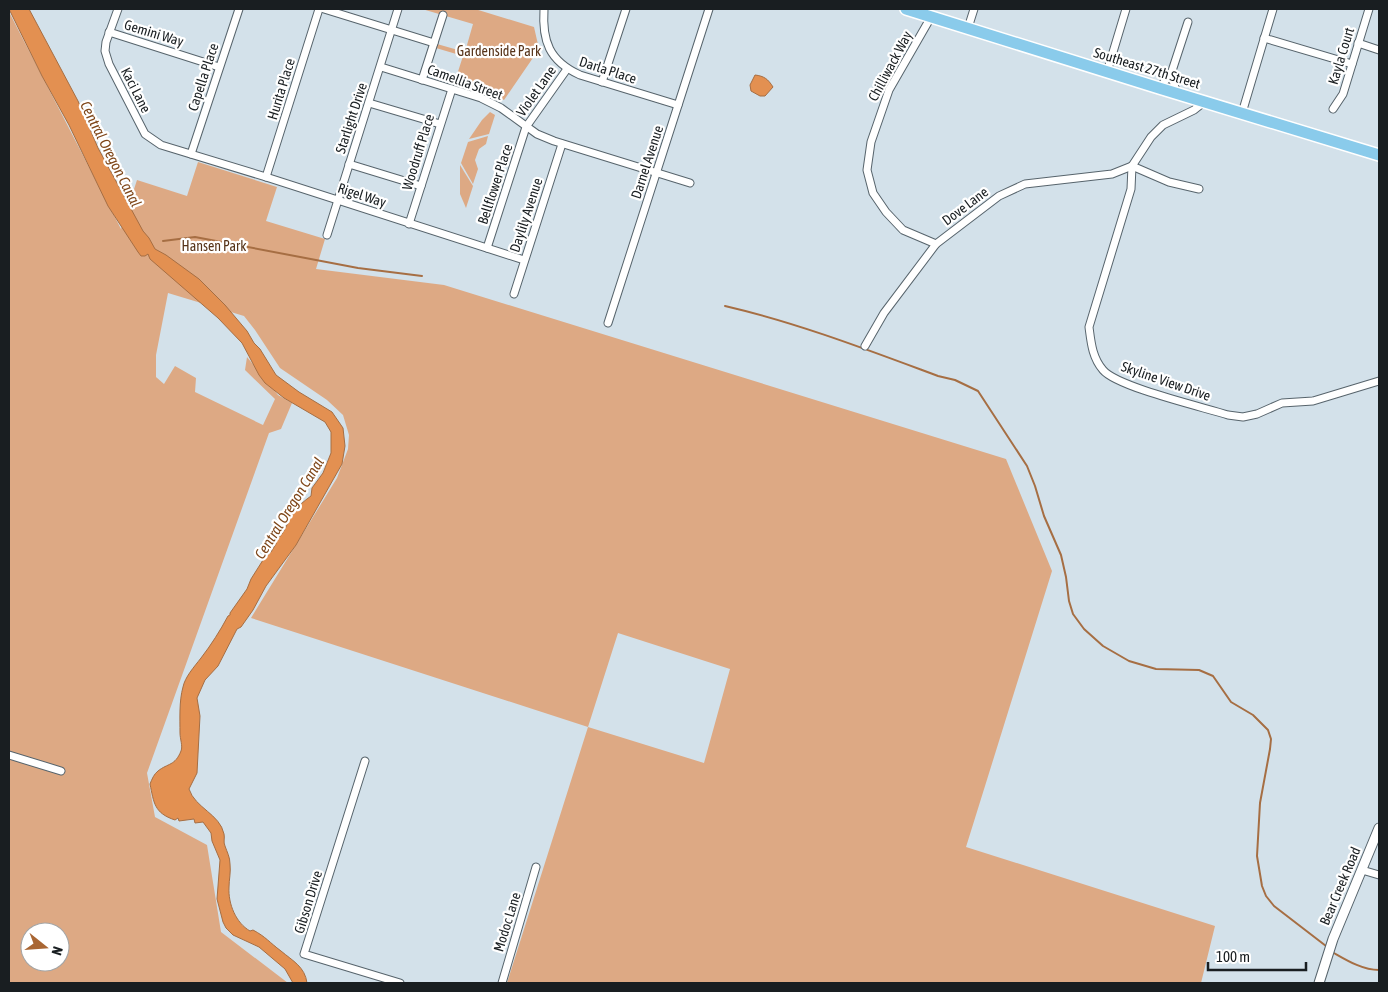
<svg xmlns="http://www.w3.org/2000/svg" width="1388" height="992" viewBox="0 0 1388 992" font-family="'Asap Condensed',sans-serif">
<rect width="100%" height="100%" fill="#d3e1ea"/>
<g fill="#dda984" fill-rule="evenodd">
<path d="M422,9H475L534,27L539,49L504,100L485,91L455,81L463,56L436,48L437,44L465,52L473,24Z"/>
<path d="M9,12L121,229L137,180L187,196L198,162L277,187L266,221L325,239L316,269L444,285L1006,459L1052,571L966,847L1215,926L1201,983H507L588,727L251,618L337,478L348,449L349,435L343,415L327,400L280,368L255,330L244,316L168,293L156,355V377L164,384L175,366L196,378L195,392L263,425L275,399L245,370L247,357L278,395L292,403L281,429L269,433L147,773L155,817L207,845L221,932L288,983H9ZM618,633L730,669L704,763L588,727ZM30,932H60V962H30Z"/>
<path d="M490,112L495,115L489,134L469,139L482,120Z"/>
<path d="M488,136L486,144L479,149L475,160L478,169L473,184L461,163L468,142Z"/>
<path d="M460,165L473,186L466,208L460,194Z"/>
</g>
<g fill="#e39051" stroke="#a66e43">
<path d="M9,9H29L78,101L98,148L143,231L149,238L155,249L166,255L199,279L225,305L247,331L254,343L260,349L276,375L299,392L332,412L343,428L345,446L342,464L296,545L266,586L253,610L241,627L237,629L218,666L205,680L197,698L200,716L197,773L189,789C195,808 220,814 224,834C225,838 223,842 225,846C227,852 230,857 230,864C231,872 229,880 229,887C228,904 236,923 250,931L253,930C266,937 269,942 281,951C293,961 305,967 307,983H293L285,969L259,947L233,935L226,928L223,922L217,899L220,860L212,841L211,833L203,822L195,823L194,819L179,821L178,818L175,820C154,813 154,803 150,784C152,779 154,774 158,771C168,763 175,766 181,751C183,746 180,739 180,733C180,719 179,701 183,687C185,677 194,667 201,658C211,645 220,631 228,616L230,615V613L247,589L251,579L263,560L271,552L276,544V540C284,535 288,521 293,513C298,506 304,501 311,496L312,488L323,473L331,453V432L325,422L284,398L265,383L259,375L242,343L218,318L150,259L148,254L145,256H141L138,252L108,206L69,125L42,76Z"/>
<path d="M755,75C764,76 768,79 773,87L765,96H760L751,91L750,85Z"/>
</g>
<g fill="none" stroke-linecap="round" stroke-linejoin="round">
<g stroke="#a66e43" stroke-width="2">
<path d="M163,241L195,237L358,268L422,276"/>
<path d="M725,306C798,323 868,350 938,376L955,380L978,391L1027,466L1035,486L1044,516L1061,555L1066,577L1069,601L1073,614L1084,629L1103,646L1129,661L1156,669L1199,670L1213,676L1231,702L1253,715L1268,730L1271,739L1270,749L1260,803L1257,856L1262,886L1266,896L1274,906L1326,946"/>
<path d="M1334,953C1348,961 1363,970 1379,970"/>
</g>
<g stroke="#57646c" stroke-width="9">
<g id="minor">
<path d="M118,9L106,42L105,51L109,64L145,134L161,145L266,177L524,260"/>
<path d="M324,9L434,43"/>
<path d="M544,9C542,41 549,61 580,75L678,105"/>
<path d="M931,17L889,90L871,142L867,170L873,193L886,212L903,230L936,244"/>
<path d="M968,28L974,9"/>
<path d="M109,32L219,67"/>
<path d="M1264,38L1352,64"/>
<path d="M1358,43L1379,50"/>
<path d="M381,67L481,98L501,108L537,134L554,141L690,183"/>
<path d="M1107,72L1126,9"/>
<path d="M1171,74L1177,94"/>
<path d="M422,80L443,15"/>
<path d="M602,82L626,9"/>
<path d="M1159,88L1171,74L1188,22"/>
<path d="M1204,102L1194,110L1163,125L1151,137L1132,166L1131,189L1089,327C1091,342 1092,357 1103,370C1117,387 1203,407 1228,415L1243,417L1257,414L1282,403L1313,401L1379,381"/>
<path d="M369,103L440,124"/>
<path d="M1333,109L1343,94L1369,9"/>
<path d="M1242,113L1273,9"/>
<path d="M191,154L239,9"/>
<path d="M349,164L421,186"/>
<path d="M266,177L319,9"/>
<path d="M409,224L452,89"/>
<path d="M327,235L398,9"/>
<path d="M487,248L526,127L567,69"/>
<path d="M514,294L562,144"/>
<path d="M608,323L709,9"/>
<path d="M865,346L884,313L936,244L999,196L1025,184L1112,174L1132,166L1169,182L1199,189"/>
<path d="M9,755L61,771"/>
<path d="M365,761L304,954L400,983"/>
<path d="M1362,870L1379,875"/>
<path d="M502,983L536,867"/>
</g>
</g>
<g stroke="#57646c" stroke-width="11">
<path id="tertiary" d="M1319,983L1333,939L1379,828"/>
</g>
<g stroke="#fff" stroke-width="14">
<path id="primary" d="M906,9L1159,88L1379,155"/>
</g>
<use href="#minor" stroke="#fff" stroke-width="7"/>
<use href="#tertiary" stroke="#fff" stroke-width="9"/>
<use href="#primary" stroke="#8acbeb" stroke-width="11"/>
</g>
<g text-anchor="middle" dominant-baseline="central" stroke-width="4.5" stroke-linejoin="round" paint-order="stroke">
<g font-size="14" fill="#191e21" stroke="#fff">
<text transform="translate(154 33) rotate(17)">Gemini Way</text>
<text transform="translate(1341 56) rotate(-73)">Kayla Court</text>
<text transform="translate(890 66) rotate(-62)">Chilliwack Way</text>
<text transform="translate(1147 68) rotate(17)">Southeast 27th Street</text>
<text transform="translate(608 70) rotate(18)">Darla Place</text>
<text transform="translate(203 77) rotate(-72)">Capella Place</text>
<text transform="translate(465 82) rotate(20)">Camellia Street</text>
<text transform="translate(281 89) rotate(-73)">Hurita Place</text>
<text transform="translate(136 90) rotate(63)">Kaci Lane</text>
<text transform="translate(536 91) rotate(-55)">Violet Lane</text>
<text transform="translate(351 118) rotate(-72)">Starlight Drive</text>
<text transform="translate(418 152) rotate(-73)">Woodruff Place</text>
<text transform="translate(647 162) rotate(-72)">Darnel Avenue</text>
<text transform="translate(495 184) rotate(-72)">Bellflower Place</text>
<text transform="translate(362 195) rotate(18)">Rigel Way</text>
<text transform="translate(965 206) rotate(-37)">Dove Lane</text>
<text transform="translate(526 215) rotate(-72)">Daylily Avenue</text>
<text transform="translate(1166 381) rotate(19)">Skyline View Drive</text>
<text transform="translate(1340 886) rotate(-67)">Bear Creek Road</text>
<text transform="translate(308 902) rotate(-73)">Gibson Drive</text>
<text transform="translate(507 922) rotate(-73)">Modoc Lane</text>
</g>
<g font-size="14" fill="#563319" stroke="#fff">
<text x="499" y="51">Gardenside Park</text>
<text x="214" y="246">Hansen Park</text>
</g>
<g font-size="15" font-style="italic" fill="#7f471a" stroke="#fff">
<text transform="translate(111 154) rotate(63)">Central Oregon Canal</text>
<text transform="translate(289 508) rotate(-58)">Central Oregon Canal</text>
</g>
</g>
<rect width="1388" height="992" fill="none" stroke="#191e21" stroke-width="20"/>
<g transform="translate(45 947) rotate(107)"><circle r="24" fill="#ffffff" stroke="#a3a5a6"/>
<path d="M0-4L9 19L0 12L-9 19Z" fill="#a96633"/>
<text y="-8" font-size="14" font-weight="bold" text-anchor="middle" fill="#191e21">N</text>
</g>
<path d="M1208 962v8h98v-8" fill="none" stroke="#191e21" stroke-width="2.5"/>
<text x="1216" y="962" font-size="15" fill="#191e21" stroke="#ffffff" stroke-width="4" paint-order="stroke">100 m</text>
</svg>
